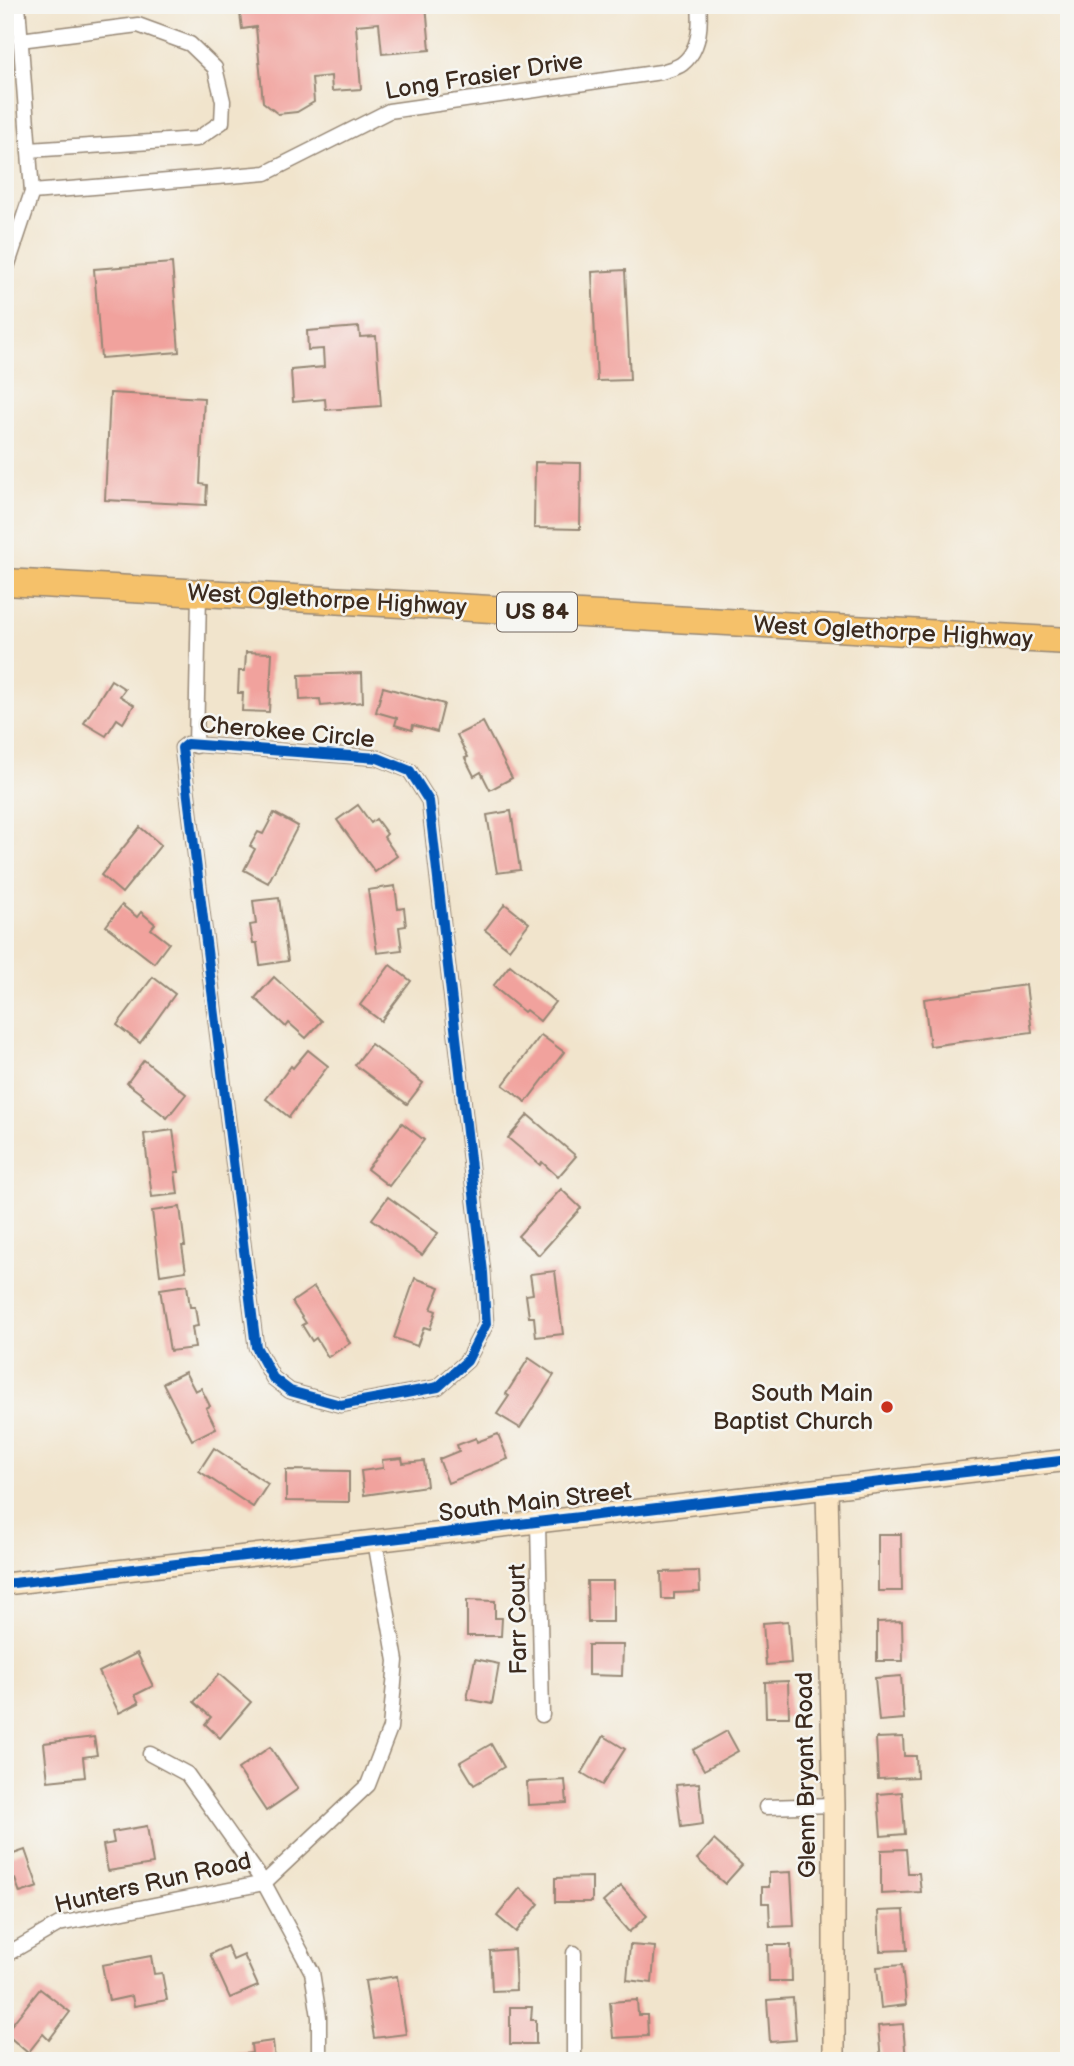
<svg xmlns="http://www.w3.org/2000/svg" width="1074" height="2066" viewBox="0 0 1074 2066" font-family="'Balsamiq Sans',sans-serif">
<rect width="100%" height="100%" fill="#f6f6f2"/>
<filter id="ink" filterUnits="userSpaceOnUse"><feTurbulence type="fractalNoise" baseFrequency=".0143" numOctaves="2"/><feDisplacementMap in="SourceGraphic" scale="14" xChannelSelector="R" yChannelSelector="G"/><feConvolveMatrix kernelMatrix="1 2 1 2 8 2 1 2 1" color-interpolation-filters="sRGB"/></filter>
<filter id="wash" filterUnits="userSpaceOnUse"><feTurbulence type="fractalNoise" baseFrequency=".00686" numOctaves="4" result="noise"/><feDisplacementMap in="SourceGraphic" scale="28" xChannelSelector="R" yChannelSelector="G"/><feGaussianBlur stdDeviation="1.57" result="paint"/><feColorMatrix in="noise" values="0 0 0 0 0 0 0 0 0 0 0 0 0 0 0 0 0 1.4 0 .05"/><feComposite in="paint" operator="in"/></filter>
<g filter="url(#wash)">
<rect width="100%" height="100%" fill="#f1e4cc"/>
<g id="blocks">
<g fill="#f1a29d">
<path d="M239,5H426L430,50L382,54L379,23L356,25L361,89L332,91L331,76L312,78L314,102L297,112L278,114L263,102L256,27L242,29Z"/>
<path d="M172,263L179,352L101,358L94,269Z"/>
<path d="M625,270L630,380L597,381L592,272Z"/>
<path d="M359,327L360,337L376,336L381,406L326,410L325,399L293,402L291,370L324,367L323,349L308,350L307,331Z"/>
<path d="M110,393L204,398L200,484L207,485L206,505L105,500Z"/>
<path d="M535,462L581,463L580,529L534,528Z"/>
<path d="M246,652L272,653L269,712L242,711L243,693H238L239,671H245Z"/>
<path d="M362,673L363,702L321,706L320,699L300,700L299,675Z"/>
<path d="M111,680L125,689L120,696L134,705L123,723L117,719L106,736L84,723Z"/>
<path d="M383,687L444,704L437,732L413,725L412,730L395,725L397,718L376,712Z"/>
<path d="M483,722L512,778L490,790L481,772L474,776L465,758L468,757L457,735Z"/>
<path d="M358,805L371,823L376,819L387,834L384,837L397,856L375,872L337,820Z"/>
<path d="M511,811L520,870L497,873L487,815Z"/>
<path d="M274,813L298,826L268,883L244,870L255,849L250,846L258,832L263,834Z"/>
<path d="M140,827L161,845L122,893L101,875Z"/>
<path d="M395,886L398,909L404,908L406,926L399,927L402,950L377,953L368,890Z"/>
<path d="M279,898L288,961L260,965L257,943H253L250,925L256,924L253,901Z"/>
<path d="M505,904L529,923L509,949L485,930Z"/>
<path d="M122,905L137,917L141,912L155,924L151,929L169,943L154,963L106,926Z"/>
<path d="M390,965L411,981L381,1021L360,1005Z"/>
<path d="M510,965L555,1002L540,1021L526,1010L524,1012L493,986Z"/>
<path d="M153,977L175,994L140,1043L117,1025Z"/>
<path d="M274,977L322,1021L306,1038L289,1023L286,1027L255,998Z"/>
<path d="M1026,985L1032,1032L930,1046L924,999Z"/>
<path d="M541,1035L564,1052L526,1102L503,1085Z"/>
<path d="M371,1044L423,1083L407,1104L355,1065Z"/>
<path d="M308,1050L328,1066L289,1117L266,1099L291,1066L293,1068Z"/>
<path d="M144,1060L186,1094L167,1118L142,1098L144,1096L127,1083Z"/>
<path d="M528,1115L576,1156L558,1177L542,1162L540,1165L508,1138Z"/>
<path d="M402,1123L424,1140L389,1186L367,1169Z"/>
<path d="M173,1130L179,1172H175L178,1194L152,1197L144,1134Z"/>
<path d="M561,1189L581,1208L539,1255L518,1236Z"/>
<path d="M388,1197L438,1233L422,1255L372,1219Z"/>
<path d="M180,1207L185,1246H182L186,1271L160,1275L152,1211Z"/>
<path d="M555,1271L563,1334L536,1337L534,1317H529L526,1295L533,1294L530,1274Z"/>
<path d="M415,1278L440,1287L431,1309L436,1311L430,1329L424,1327L417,1346L394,1338Z"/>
<path d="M187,1285L190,1307H195L198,1326L192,1327L195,1348L170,1351L160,1289Z"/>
<path d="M314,1287L350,1343L328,1357L316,1338L312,1341L302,1325L306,1323L292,1302Z"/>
<path d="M529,1358L554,1375L520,1428L497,1414L509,1396L506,1394Z"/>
<path d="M185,1372L195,1391L201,1388L210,1406L206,1408L216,1428L192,1440L163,1383Z"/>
<path d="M498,1434L508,1459L448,1483L439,1459L459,1451L457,1445L476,1438L477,1442Z"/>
<path d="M214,1448L268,1484L253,1507L199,1471Z"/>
<path d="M402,1458L403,1463L424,1461L427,1486L364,1495L361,1471L383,1468L382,1460Z"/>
<path d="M286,1470L349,1471V1502L286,1501Z"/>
<path d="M878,1534H901L902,1591H878Z"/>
<path d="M699,1571L700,1592L674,1593V1599H662L661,1572Z"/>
<path d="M587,1581H613V1622H588Z"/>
<path d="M467,1600L495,1601V1618H502L501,1636H467Z"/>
<path d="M788,1621L791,1663L766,1665L763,1623Z"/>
<path d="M902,1621L903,1661H877V1622Z"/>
<path d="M588,1645H623L622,1676L588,1675Z"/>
<path d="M137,1653L153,1686L135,1695L139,1703L119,1713L99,1672Z"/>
<path d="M475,1659L499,1664L492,1704L467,1699Z"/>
<path d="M219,1674L251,1702L220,1738L205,1724L211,1717L194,1702Z"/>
<path d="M901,1676L904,1719L879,1721L875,1678Z"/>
<path d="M788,1681L789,1717H766L765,1682Z"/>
<path d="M727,1731L738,1751L704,1770L693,1750Z"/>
<path d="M604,1736L625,1749L602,1785L582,1773Z"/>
<path d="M94,1737L97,1755L83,1757L85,1777L48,1781L44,1743Z"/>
<path d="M903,1737L904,1756H916L917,1777L878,1779L876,1738Z"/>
<path d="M491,1744L504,1767L474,1785L460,1762Z"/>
<path d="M270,1747L298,1789L266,1811L238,1769Z"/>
<path d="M565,1780L567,1803L528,1805L527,1782Z"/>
<path d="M699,1783L703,1824L681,1827L676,1785Z"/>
<path d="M902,1792L905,1834L881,1836L878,1794Z"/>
<path d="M147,1826L153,1864L108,1871L103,1845L114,1843L112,1832Z"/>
<path d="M714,1840L742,1865L725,1884L697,1859Z"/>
<path d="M906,1849L908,1873H919L921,1892L881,1894V1850Z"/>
<path d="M25,1850L38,1887L20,1893L15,1879L5,1882V1857Z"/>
<path d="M791,1872L794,1926L770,1927L769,1903H762V1887H769V1873Z"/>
<path d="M592,1877V1902H555V1878Z"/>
<path d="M621,1886L647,1916L629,1932L603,1902Z"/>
<path d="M520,1888L539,1904L516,1932L497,1916Z"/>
<path d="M904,1910L907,1950L880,1951L878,1911Z"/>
<path d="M630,1945L655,1947L652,1983L627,1980Z"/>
<path d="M768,1945H791L792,1981H769Z"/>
<path d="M227,1946L233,1960L244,1955L258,1986L230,1998L210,1954Z"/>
<path d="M514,1949L516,1990L492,1991L490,1951Z"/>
<path d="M151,1956L154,1974L162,1973L167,2000L134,2006L132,1996L109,2001L102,1965Z"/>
<path d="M902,1965L906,2005L881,2008L877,1967Z"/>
<path d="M397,1976L406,2034L374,2038L365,1981Z"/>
<path d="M40,1989L70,2012L49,2040L43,2034L28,2053L5,2033Z"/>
<path d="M793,1998L796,2040L770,2042L767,2000Z"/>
<path d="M637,2000L638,2015H647L648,2036L613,2038L610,2002Z"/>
<path d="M510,2007H532L531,2020H536V2044H510Z"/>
<path d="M903,2024L906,2061H881L878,2026Z"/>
<path d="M273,2041L275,2061H222L221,2057L252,2053L251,2044Z"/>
<path d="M636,2057V2061H616V2059Z"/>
<path d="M794,2057V2061H769L768,2059Z"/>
</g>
</g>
</g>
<g filter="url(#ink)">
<use href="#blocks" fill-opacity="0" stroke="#968775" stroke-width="2"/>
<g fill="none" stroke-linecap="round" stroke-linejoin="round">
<g stroke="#968775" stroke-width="17">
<g id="street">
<path d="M20,40L138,25L190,44L215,68L223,101L222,122L197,139L29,150"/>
<path d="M32,192L266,173L389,111L661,72C667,70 677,68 682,64C700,50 701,25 699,5"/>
<path d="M5,273L32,192L18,5"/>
<path d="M187,744L378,758L410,771L429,801L483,1272L486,1324L467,1361L438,1387L341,1405L290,1391L273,1378L256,1347L182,748Z"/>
<path d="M196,746L199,593"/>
<path d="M538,1523L542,1715"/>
<path d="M150,1754L187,1774L264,1883L312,1972L319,2017V2061"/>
<path d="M766,1807L834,1805"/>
<path d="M574,1953V2061"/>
<path d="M5,1957L9,1953L59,1924L264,1883L368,1785L390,1728L396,1661L375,1541"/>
</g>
</g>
<g stroke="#968775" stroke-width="24">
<g id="secondary">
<path d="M827,1490L834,1805V2061"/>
<path d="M5,1584L1069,1460"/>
</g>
</g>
<g stroke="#968775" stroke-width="29">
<path id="highway" d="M5,582L1069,641"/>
</g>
<use href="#street" stroke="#fff" stroke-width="14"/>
<use href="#secondary" stroke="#fbe6c4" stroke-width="21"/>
<use href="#highway" stroke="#f5c16b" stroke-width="26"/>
<g stroke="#f6f6f2" stroke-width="15">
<g id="cycleway">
<path d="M187,744L378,758L410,771L429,801L483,1272L486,1324L467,1361L438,1387L341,1405L290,1391L273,1378L256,1347L182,748Z"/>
<path d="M5,1584L1069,1460"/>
</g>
</g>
<use href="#cycleway" stroke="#0057b8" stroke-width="10"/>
</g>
</g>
<circle fill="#c8321e" stroke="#f6f6f2" stroke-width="2.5" cx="887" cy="1407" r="7"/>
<g text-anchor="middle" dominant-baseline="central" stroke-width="5" stroke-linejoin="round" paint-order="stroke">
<rect fill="#f6f6f2" stroke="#73675e" stroke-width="2" x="497" y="592.5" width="80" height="39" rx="5"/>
<g font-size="23" font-weight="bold" fill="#3b2a1e">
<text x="537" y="612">US 84</text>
</g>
<g font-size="24" fill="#3b2a1e" stroke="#f6f6f2">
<text transform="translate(484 76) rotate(-9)">Long Frasier Drive</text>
<text transform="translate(327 600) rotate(3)">West Oglethorpe Highway</text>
<text transform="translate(893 632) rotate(3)">West Oglethorpe Highway</text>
<text transform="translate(287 732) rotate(5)">Cherokee Circle</text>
<text transform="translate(535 1502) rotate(-7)">South Main Street</text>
<text transform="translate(518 1619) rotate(-91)">Farr Court</text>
<text transform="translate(806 1775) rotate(-91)">Glenn Bryant Road</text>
<text transform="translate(153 1883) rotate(-13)">Hunters Run Road</text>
</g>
<g font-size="24" fill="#3b2a1e" stroke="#f6f6f2" text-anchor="end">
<text x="873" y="1393">South Main<tspan x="873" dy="28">Baptist Church</tspan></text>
</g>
</g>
<rect width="1074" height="2066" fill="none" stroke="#f6f6f2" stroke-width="28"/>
</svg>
